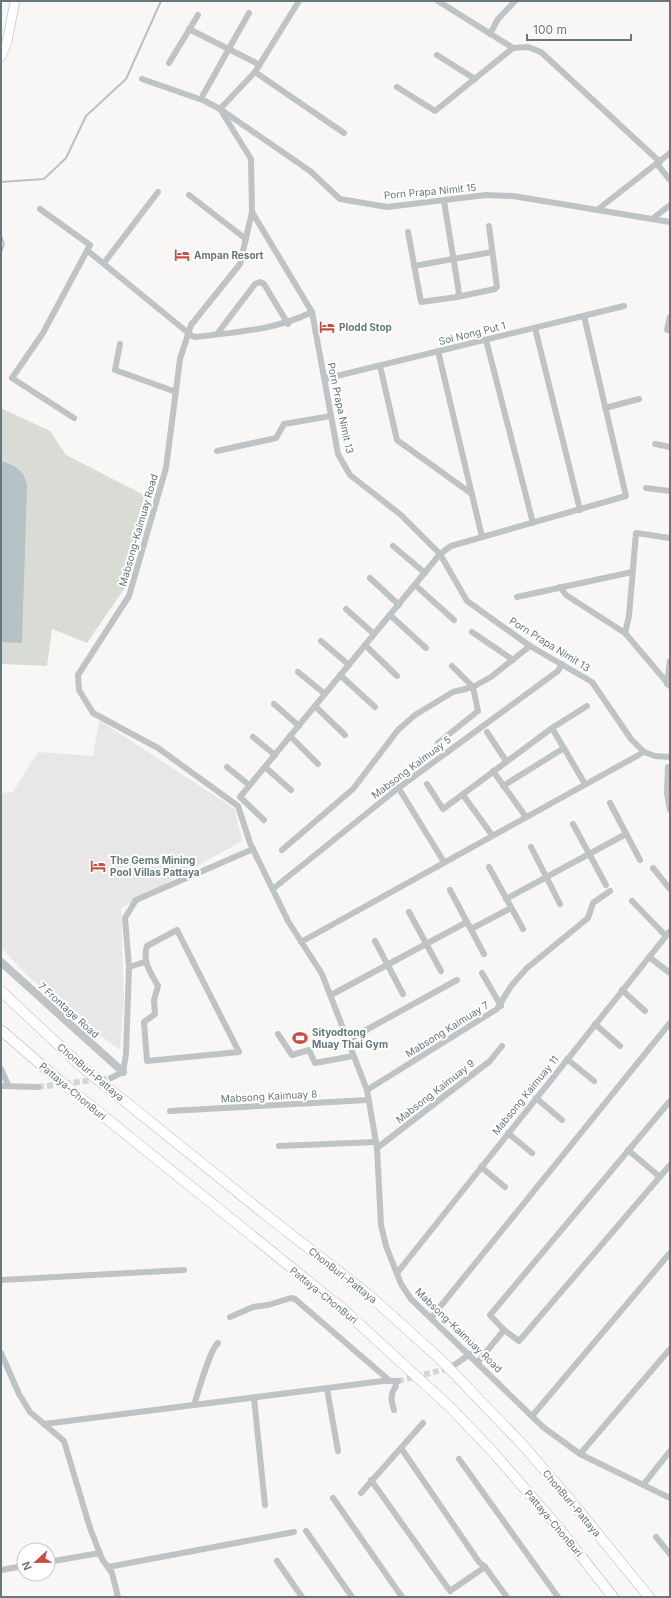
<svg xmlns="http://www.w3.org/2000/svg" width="671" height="1598" viewBox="0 0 671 1598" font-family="Inter,sans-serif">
<rect width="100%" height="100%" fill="#f8f7f6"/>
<path fill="#e6e7e6" d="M99,720L235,809L242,841L121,908L124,998L120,1050L78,1019L28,976L1,948V793L13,792L38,752L93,756Z"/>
<path fill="#d9dcd5" d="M1,408L50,431L66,455L148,497L124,589L87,643L52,629L47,666L1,664Z"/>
<path fill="#b6c2c4" d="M1,461C16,466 24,470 27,486L22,643L1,642Z"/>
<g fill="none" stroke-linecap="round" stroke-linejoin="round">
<g stroke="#b6c2c4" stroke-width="2">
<path d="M1,182L44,179L66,158L86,116L126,79L161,1"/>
<path d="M1,236L4,244L1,252"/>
</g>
<g stroke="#d4d7d8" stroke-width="6" stroke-dasharray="6 3" stroke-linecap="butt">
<path d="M38,1087L111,1078"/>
<path d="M398,1381L450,1368"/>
</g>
<g stroke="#b0b7ba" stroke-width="10">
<path id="secondary" d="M1,57L7,42L15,1"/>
</g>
<g stroke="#b2b6b8" stroke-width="11">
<g id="trunk">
<path d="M1,991L81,1066L266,1215L369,1295L440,1359L522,1444L571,1501L649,1597"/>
<path d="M1,1030L60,1081L344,1310L452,1409L492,1451L558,1527L613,1597"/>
</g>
</g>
<g stroke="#bec3c5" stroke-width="6">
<path d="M299,1L255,72L220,109L251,159L252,212L240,264L191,325L180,359L166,468L129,596L78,675L79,690L93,713L158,748L238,806L250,843L288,921L322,974L367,1090L377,1148L381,1225L386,1246L401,1284L411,1299L543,1427L580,1454L670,1498"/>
<path d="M438,1L513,48"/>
<path d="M189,29L260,65"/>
<path d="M490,34L498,19L515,1"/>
<path d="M437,55L475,79"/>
<path d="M169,63L198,15"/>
<path d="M255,72L344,133"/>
<path d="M142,79L205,101L220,109L310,171L340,199L387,207L486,195L513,196L670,222"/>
<path d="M397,87L435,111L513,48L528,47L541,52L660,162"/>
<path d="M203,95L249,13"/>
<path d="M657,164L670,180"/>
<path d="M189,195L246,239"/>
<path d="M40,209L90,245L43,333L12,378L74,418"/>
<path d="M597,210L670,153"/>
<path d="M252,212L312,312L338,454L350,475L401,515L440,554L467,601L530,646L592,682L631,739L644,752L655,756L670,757"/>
<path d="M652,219L670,205"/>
<path d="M408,232L421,302L457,297L459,293L444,201"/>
<path d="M88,251L192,336L196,337C236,332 276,330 312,312"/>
<path d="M104,263L158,192"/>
<path d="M414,266L492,252"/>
<path d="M457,297L495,289L497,287L489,226"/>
<path d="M670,317L667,330L670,331"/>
<path d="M535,328L580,510"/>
<path d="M217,334L255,284L260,282L264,284L288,324"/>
<path d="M486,340L533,523"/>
<path d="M120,344L115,370L176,392"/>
<path d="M438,351L482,537"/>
<path d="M380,366L397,440L472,494"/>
<path d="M324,379L624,306"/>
<path d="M605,408L639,399"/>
<path d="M655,444L670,447"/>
<path d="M217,451L276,438L284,424L331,416"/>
<path d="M646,488L670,491"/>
<path d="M393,546L425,573"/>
<path d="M370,578L399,605"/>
<path d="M415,585L454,620"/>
<path d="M560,587L566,595L625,633L670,686"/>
<path d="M517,597L632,572"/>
<path d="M346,609L374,634"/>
<path d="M390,615L426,648"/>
<path d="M472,632L513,660"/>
<path d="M625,633L629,616L636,533L670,538"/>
<path d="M321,641L349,665"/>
<path d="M365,645L397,676"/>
<path d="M298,672L325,694"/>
<path d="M340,675L375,707"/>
<path d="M667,684L670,661"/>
<path d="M274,704L299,726"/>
<path d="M315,706L345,735"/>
<path d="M552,728L585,784"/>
<path d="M487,732L506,761"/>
<path d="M290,736L318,764"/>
<path d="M253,737L275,755"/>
<path d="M438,743L478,711L473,687L452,666"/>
<path d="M227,767L249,785"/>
<path d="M265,767L291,790"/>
<path d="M668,767L667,793L670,810"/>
<path d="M493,771L526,817"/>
<path d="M427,784L443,809L552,728L587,706"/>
<path d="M503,786L564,748"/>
<path d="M401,792L444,862"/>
<path d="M463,795L492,835"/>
<path d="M610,803L640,860"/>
<path d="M264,820L240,797L440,554L451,546L626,496L584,316"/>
<path d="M573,824L606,885"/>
<path d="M531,847L560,904"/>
<path d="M282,850L353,789L398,730L415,715L453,692L473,687L491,677L530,646"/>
<path d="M489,867L523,929"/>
<path d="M653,868L670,889"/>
<path d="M274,888L397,789L558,671L562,664"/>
<path d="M450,890L484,954"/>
<path d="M506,899L626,834"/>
<path d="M632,901L665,935"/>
<path d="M409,912L441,971"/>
<path d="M471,929L511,908"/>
<path d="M177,930L239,1052L147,1061L144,1022L155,1014L154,1000L158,986C151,973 142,962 147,946Z"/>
<path d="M375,941L403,994"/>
<path d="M301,942L644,752"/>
<path d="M649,957L670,973"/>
<path d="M129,967L145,962"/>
<path d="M482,973L501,1006"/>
<path d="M622,990L645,1011"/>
<path d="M331,995L467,922"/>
<path d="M595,1024L620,1046"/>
<path d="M278,1034L292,1055L309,1050L315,1063L353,1056"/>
<path d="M348,1040L457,980"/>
<path d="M567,1059L594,1081"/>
<path d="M1,1069L8,1085"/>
<path d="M111,1078L123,1072L126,1054L129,967L125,918L136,900L253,849"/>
<path d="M1,1086L38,1087"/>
<path d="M367,1090L497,1009L511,986L527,968L588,918L593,903L610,891"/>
<path d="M536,1098L562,1120"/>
<path d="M670,1101L490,1315L504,1330L519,1341L670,1165"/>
<path d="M170,1111L368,1100"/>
<path d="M508,1133L532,1153"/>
<path d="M279,1146L376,1142"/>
<path d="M377,1148L490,1061L502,1046"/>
<path d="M628,1150L660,1177"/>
<path d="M481,1167L505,1187"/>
<path d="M397,1273L670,931"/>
<path d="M1,1280L184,1270"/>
<path d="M230,1317L253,1307L268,1305L291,1298L295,1299L390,1381"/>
<path d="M431,1318L670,1023"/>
<path d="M1,1353L19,1394L30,1412L64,1441L90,1528L102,1559L112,1573L118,1597"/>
<path d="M478,1362L504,1330"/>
<path d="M450,1368L470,1354"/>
<path d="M327,1389L338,1451"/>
<path d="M254,1398L265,1505"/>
<path d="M194,1405C198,1393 210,1349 218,1343"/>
<path d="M394,1410C391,1400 390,1394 396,1386L395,1381"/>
<path d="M532,1416L670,1253"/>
<path d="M44,1424L383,1381H398"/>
<path d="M401,1448L479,1562L485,1567L507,1597"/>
<path d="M580,1454L670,1349"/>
<path d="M459,1459L558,1597"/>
<path d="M371,1480L450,1591L485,1567"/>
<path d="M643,1485L670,1451"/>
<path d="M361,1493L423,1423"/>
<path d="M333,1498L402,1597"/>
<path d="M306,1531L352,1597"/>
<path d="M656,1537L670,1554"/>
<path d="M277,1561L302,1597"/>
<path d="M48,1562L100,1553"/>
<path d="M108,1567L294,1532"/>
<path d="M1,1570L24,1566"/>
</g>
<path stroke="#bec3c5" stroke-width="8" d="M1,962L123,1072"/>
<use href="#secondary" stroke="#fff" stroke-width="9"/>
<use href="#trunk" stroke="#fff" stroke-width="10"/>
</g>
<defs>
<g id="hotel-bare" transform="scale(1.2)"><path d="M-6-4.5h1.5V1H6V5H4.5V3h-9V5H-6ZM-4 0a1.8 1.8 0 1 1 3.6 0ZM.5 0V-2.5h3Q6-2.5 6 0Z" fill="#cd4b41" stroke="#fff" stroke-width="2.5" paint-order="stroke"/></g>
<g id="stadium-bare" transform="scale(1.2)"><path d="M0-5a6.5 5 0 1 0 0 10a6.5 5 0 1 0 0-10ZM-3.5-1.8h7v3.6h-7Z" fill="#cd4b41" stroke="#fff" stroke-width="2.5" paint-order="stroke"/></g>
</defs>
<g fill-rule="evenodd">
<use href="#hotel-bare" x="182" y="255"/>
<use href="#hotel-bare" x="327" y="327"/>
<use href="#hotel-bare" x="98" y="866"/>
<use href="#stadium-bare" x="300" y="1038"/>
</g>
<g text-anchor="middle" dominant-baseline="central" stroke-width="4" stroke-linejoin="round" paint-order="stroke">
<g font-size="10" fill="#66777d" stroke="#fff">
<text transform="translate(430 191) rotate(-5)">Porn Prapa Nimit 15</text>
<text transform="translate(472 333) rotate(-14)">Soi Nong Put 1</text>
<text transform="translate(341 408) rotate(78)">Porn Prapa Nimit 13</text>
<text transform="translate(138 530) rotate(-74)">Mabsong-Kaimuay Road</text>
<text transform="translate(550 644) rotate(32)">Porn Prapa Nimit 13</text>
<text transform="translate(411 767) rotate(-37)">Mabsong Kaimuay 5</text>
<text transform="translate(69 1010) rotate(42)">7 Frontage Road</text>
<text transform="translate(447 1029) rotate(-32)">Mabsong Kaimuay 7</text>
<text transform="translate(91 1072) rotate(40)">ChonBuri-Pattaya</text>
<text transform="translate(73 1091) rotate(40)">Pattaya-ChonBuri</text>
<text transform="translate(435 1091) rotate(-38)">Mabsong Kaimuay 9</text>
<text transform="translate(525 1095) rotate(-51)">Mabsong Kaimuay 11</text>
<text transform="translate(269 1096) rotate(-3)">Mabsong Kaimuay 8</text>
<text transform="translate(343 1275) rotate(38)">ChonBuri-Pattaya</text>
<text transform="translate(324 1295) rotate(39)">Pattaya-ChonBuri</text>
<text transform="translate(459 1330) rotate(44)">Mabsong-Kaimuay Road</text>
<text transform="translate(572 1503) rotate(50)">ChonBuri-Pattaya</text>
<text transform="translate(554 1523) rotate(50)">Pattaya-ChonBuri</text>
</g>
<g font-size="10" font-weight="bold" fill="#66777d" stroke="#fff" text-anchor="start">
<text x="194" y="255">Ampan Resort</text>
<text x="339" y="327">Plodd Stop</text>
<text x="110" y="860">The Gems Mining<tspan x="110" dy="12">Pool Villas Pattaya</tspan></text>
<text x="312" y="1032">Sityodtong<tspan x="312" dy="12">Muay Thai Gym</tspan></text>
</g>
</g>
<rect width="671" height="1598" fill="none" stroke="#66777d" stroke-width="4"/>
<g transform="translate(36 1562) rotate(248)"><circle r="19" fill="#ffffff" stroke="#c2c9cb"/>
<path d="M0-3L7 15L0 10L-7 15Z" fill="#cd4b41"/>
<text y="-6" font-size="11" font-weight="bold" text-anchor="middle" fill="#66777d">N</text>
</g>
<path d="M527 34v6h104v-6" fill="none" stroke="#66777d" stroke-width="2"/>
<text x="533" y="34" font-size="12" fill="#66777d" stroke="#ffffff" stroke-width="3" paint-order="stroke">100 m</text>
</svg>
